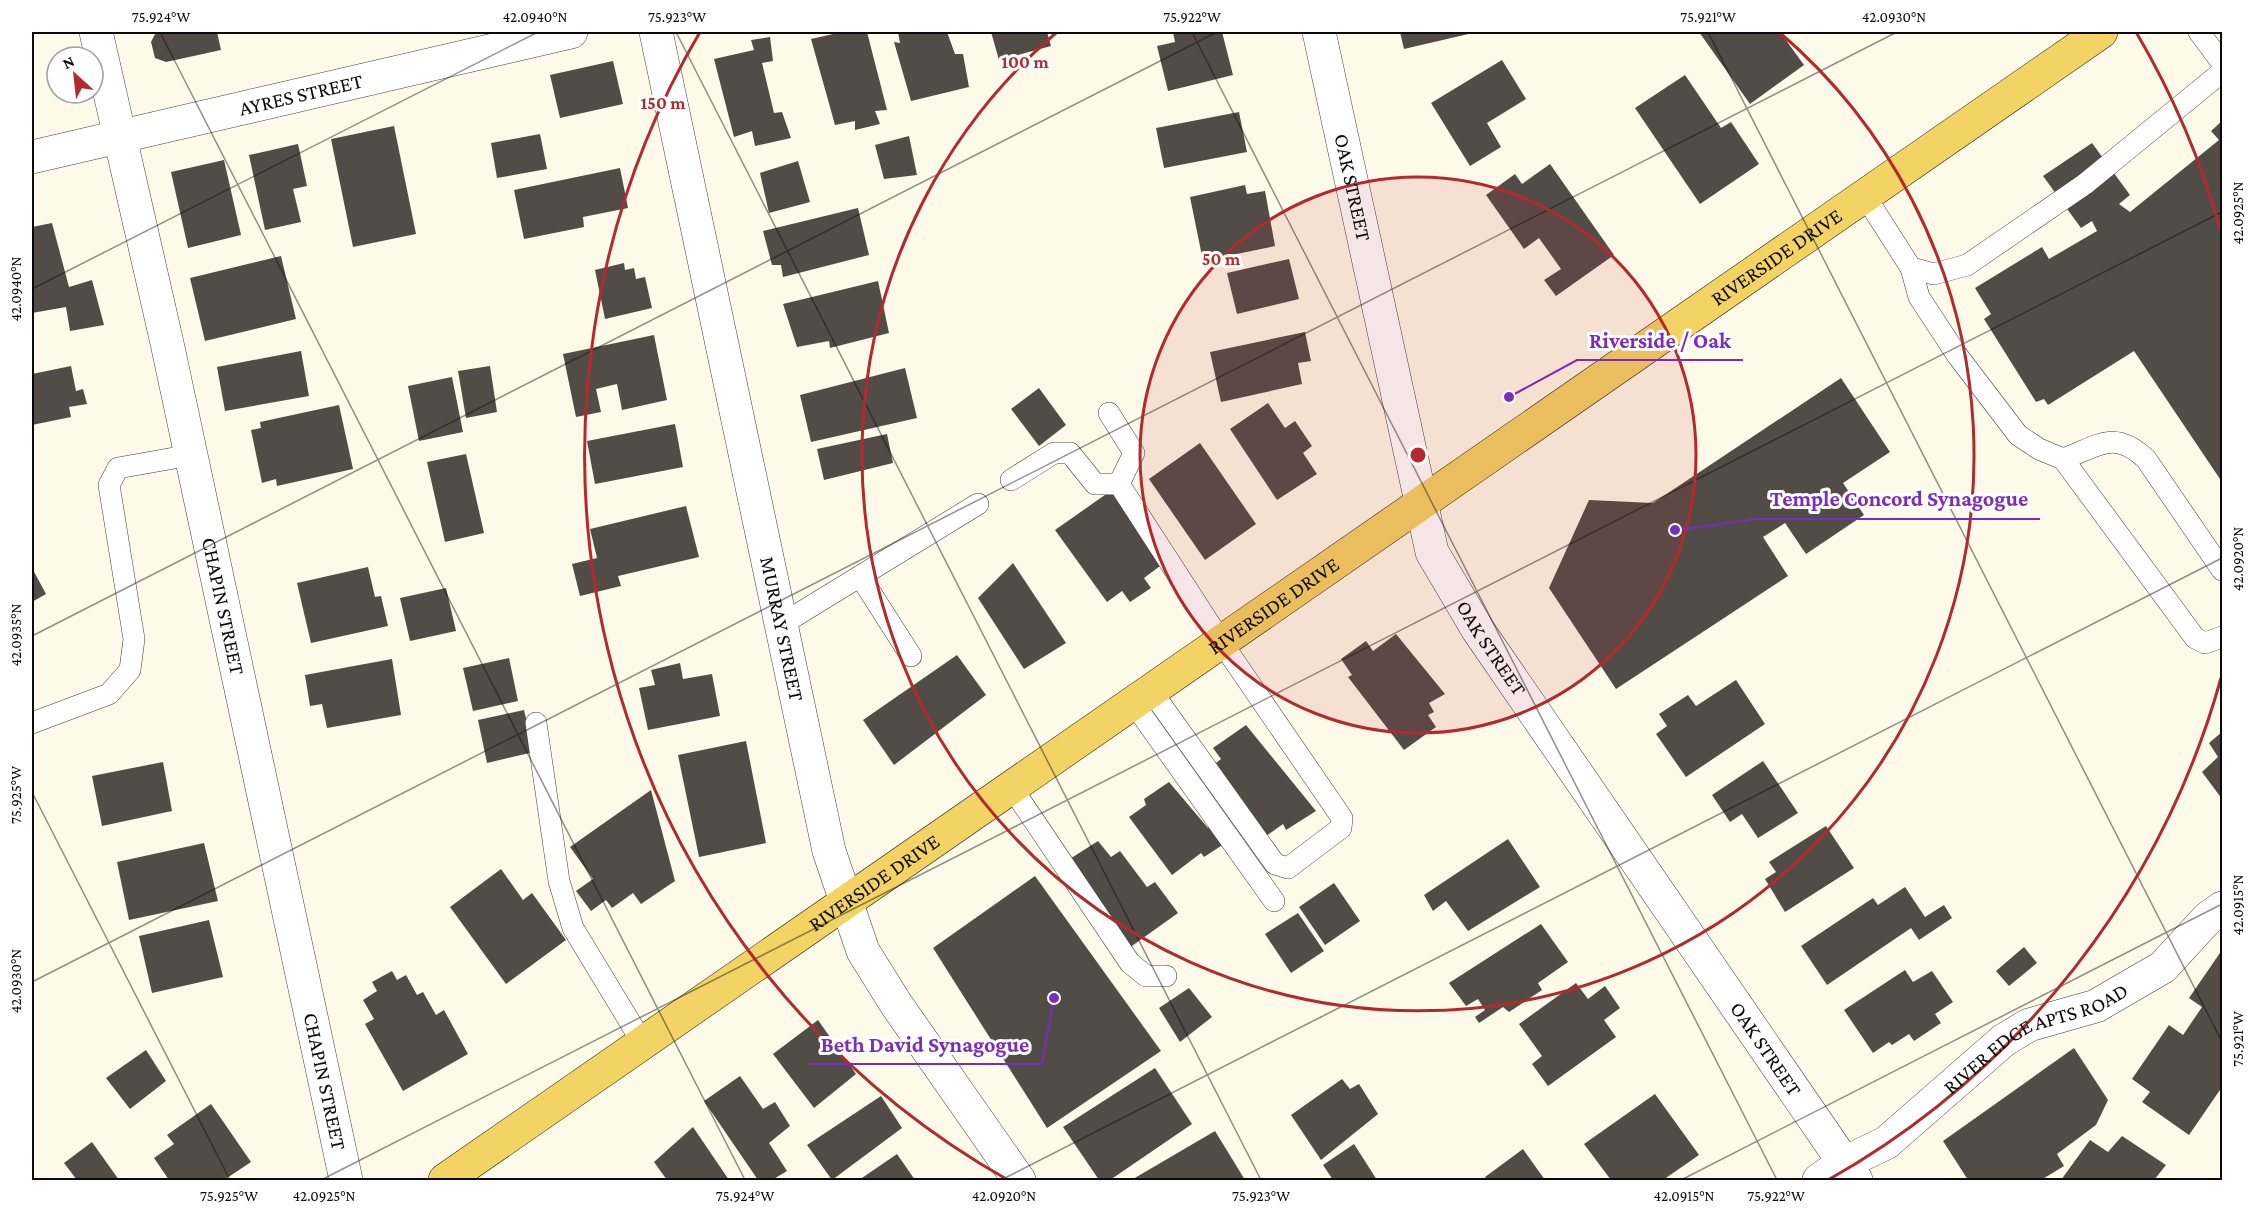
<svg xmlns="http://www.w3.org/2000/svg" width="2254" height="1212" viewBox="0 0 2254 1212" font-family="'Crimson Pro',serif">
<rect width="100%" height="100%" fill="#fefae9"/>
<g fill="#524c47">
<path d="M165,32H217L221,50L166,62L155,58L151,42L155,34Z"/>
<path d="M842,32H867L887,110L875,111L880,124L855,130V121L835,125L811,39Z"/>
<path d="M898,32H947L955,54H963L969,87L911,101L894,42L900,43Z"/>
<path d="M991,32H1047L1051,46L999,60Z"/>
<path d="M1173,32H1222L1233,75L1168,91L1157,46L1175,42Z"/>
<path d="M1400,32H1477L1404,49Z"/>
<path d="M1699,32H1780L1804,65L1750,104Z"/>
<path d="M770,37L773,61L762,63L774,113L782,112L791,138L755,146L752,131L734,137L714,59L754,50L751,40Z"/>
<path d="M1502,60L1526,99L1487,123L1501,147L1470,166L1431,103Z"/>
<path d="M613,61L623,104L560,118L550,75Z"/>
<path d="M1685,75L1721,128L1731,122L1759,164L1700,204L1635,108Z"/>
<path d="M1239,112L1247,152L1164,168L1156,128Z"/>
<path d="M2222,121V482L2134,351L2048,405L2044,399L2036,402L1984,319L1991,314L1975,288L2042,247L2049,259L2097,231L2092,221L2081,228L2043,176L2092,143L2130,195L2119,204L2130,212L2219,140L2211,131Z"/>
<path d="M394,126L416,234L353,247L331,139Z"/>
<path d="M540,134L547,169L497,178L491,143Z"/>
<path d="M909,136L917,175L884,179L875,145Z"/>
<path d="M298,144L307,186L293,189L301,222L265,230L249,155Z"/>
<path d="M224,160L241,235L188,248L171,172Z"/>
<path d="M798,161L810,202L769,213L760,173Z"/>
<path d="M1550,164L1614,255L1556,296L1544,280L1561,269L1539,238L1524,249L1486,195L1515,174L1522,184Z"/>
<path d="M620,168L628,208L583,217L584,227L524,239L514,190Z"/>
<path d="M1245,185L1247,194L1265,191L1275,246L1203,261L1190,197Z"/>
<path d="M858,208L869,255L783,277L781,265H772L763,231Z"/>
<path d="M52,223L69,287L92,280L104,325L70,331L66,307L32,313V227Z"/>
<path d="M281,256L296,319L205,341L190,278Z"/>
<path d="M1289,259L1299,299L1237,314L1227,273Z"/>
<path d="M624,263L625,270L634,268L636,279L645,277L652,308L605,319L595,270Z"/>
<path d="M878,281L889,333L830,348L829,341L797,347L783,304Z"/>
<path d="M1305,332L1311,361L1298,363L1302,384L1221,402L1210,352Z"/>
<path d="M654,335L667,400L622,410L617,384L596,389L601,412L576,417L563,354Z"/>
<path d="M301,351L309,396L225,411L217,367Z"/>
<path d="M71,366L76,391L83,389L87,404L69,407L71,417L32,425V374Z"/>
<path d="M490,366L497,412L466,418L458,371Z"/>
<path d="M905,368L917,418L811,442L800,395Z"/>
<path d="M452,377L463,432L419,441L408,386Z"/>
<path d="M1841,378L1890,452L1843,483L1864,515L1806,554L1785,523L1763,537L1788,576L1616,689L1549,588L1589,500L1653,503Z"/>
<path d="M1039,388L1066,425L1039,446L1011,409Z"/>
<path d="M1268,403L1285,428L1295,421L1312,446L1303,453L1317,474L1277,500L1230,429Z"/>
<path d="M339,405L353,469L277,486L276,479L262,483L251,430L261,428L260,422Z"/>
<path d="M675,424L683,467L595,484L587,441Z"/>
<path d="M887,434L893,463L824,480L817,449Z"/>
<path d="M1200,443L1256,524L1205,560L1149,479Z"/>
<path d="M466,454L484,533L445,542L427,462Z"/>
<path d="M1112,490L1164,563L1144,578L1151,588L1130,602L1122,591L1107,602L1055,530Z"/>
<path d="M686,506L699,557L618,576L621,586L580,596L572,564L597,558L590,529Z"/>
<path d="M1013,563L1066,643L1024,669L978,598Z"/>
<path d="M368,567L375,597L381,596L388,626L311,643L297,583Z"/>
<path d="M32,568L46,594L32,602Z"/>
<path d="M446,588L456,631L410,641L400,598Z"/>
<path d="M1396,634L1445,694L1429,703L1434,712L1428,715L1436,727L1404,750L1348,677L1352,675L1341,659L1366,641L1373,651Z"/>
<path d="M957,655L986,695L894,765L863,720Z"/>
<path d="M509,658L518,701L473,711L463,668Z"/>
<path d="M392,659L401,715L327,728L322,704L310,706L305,675Z"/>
<path d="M680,663L683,679L712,674L720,716L648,730L639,688L655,685L651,670Z"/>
<path d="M1736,680L1765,724L1686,777L1656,734L1667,726L1659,714L1688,695L1696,706Z"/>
<path d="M524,710L534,752L487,763L478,720Z"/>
<path d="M1246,725L1316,811L1286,830L1283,824L1266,836L1211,767L1221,759L1213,748Z"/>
<path d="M2222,732V799L2202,772L2218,757L2209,743Z"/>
<path d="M746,741L766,843L699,857L678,755Z"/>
<path d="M1763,761L1798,813L1758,838L1742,814L1730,822L1712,795Z"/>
<path d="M163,762L172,811L102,826L92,776Z"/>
<path d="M1169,782L1208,828L1211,824L1224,844L1204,857L1201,853L1172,875L1129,817L1146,805L1144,799Z"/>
<path d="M651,790L675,881L641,904L633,893L612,908L606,900L591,911L576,891L593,879L570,847Z"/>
<path d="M1826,826L1854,868L1785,912L1765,879L1776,872L1769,862Z"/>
<path d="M1508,839L1540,887L1468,931L1446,901L1433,911L1424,895Z"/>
<path d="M1098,841L1111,857L1120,851L1147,887L1155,882L1178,913L1129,948L1065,862Z"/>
<path d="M204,843L218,901L129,920L117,862Z"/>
<path d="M501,869L523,900L532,893L566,940L506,984L450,907Z"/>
<path d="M1035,876L1161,1051L1047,1128L933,948Z"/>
<path d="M1334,883L1360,921L1325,945L1299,907Z"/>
<path d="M1905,887L1925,917L1944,905L1952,918L1919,940L1911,928L1827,985L1801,946L1873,898L1878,905Z"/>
<path d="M1298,913L1324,951L1291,973L1265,934Z"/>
<path d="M209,920L223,977L152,993L139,936Z"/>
<path d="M1541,924L1568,962L1538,983L1542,990L1509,1012L1503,1007L1479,1023L1475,1017L1485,1010L1478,999L1466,1006L1449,983Z"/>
<path d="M2024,947L2037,963L2009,986L1996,971Z"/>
<path d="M2222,950V1087L2189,1135L2142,1102L2150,1092L2132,1079L2169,1025L2183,1035L2202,1007L2189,998Z"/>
<path d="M1905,970L1913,982L1932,971L1953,1002L1935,1014L1941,1023L1914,1041L1909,1034L1892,1045L1889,1042L1873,1053L1844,1010Z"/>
<path d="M392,971L397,980L406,975L417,995L423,992L436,1015L444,1010L468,1054L403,1091L365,1024L374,1019L363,1000L377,991L372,982Z"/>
<path d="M1576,983L1588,999L1605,986L1620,1008L1604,1020L1616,1037L1548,1086L1532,1064L1542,1056L1519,1024Z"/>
<path d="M1189,988L1212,1017L1180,1042L1159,1008Z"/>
<path d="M818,1020L856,1074L814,1108L773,1054Z"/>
<path d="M2074,1048L2108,1100L2096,1125L2057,1154L2064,1166L2041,1180H1968L1943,1141Z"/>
<path d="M146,1050L166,1081L130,1109L106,1078Z"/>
<path d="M1155,1068L1192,1124L1110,1180H1099L1063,1127Z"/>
<path d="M740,1076L763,1109L775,1102L790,1126L769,1143L787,1171L772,1180H758L704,1101Z"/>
<path d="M1342,1079L1350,1089L1359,1084L1378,1114L1321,1160L1291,1115Z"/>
<path d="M1655,1094L1699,1155L1663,1180H1611L1584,1144Z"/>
<path d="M881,1096L902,1128L832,1180L807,1145Z"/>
<path d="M211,1104L251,1162L224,1180H169L154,1158L174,1144L167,1135Z"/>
<path d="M693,1127L729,1180H667L654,1162Z"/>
<path d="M1215,1131L1245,1180H1134L1133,1179Z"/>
<path d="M2122,1136L2166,1165L2154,1180H2061L2090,1140L2108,1152Z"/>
<path d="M92,1142L119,1180H77L64,1163Z"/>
<path d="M1354,1144L1377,1180H1333L1323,1165Z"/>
<path d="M1523,1149L1545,1180H1487L1485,1177Z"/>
<path d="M897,1154L915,1180H859Z"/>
</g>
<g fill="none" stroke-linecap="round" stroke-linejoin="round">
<g stroke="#3d3d3d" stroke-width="22">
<g id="service">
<path d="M2199,32L2222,63"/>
<path d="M1865,196L1911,268L1934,274L1967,265L2085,184L2222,72"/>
<path d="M1911,268L1919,297L1957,355L2018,435L2039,449L2063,459L2195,638L2205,643L2222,637"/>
<path d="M1109,413L1134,453L1119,484"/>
<path d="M2063,459C2099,446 2114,429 2146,459L2222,570"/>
<path d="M1011,480L1054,453H1070L1095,484H1119L1222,643L1342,818L1341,828L1288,868L1275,864L1152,692"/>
<path d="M860,576L911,656"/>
<path d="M782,624L978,504"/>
<path d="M1134,704L1274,901"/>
<path d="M32,723L109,694L130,670L134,639L109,485L118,468L191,455"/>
<path d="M536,723L559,881L573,928L642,1042"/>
<path d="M1012,788L1130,963L1146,976H1166"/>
</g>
</g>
<g stroke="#3d3d3d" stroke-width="34">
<g id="minor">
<path id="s1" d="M96,32L167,343L346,1180"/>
<path id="s2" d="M656,32L829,851L863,951L896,1004L1019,1180"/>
<path id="s3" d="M1319,32L1432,552L1478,630L1856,1180"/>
<path id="s4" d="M32,157L571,32"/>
<path id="s5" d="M1819,1180L1844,1163L1886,1143L2004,1040L2029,1025L2096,1006L2163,967L2208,918L2222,908"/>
</g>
</g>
<g stroke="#1b1b1b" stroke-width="34">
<g id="primary">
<path id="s6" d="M445,1180L2101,32"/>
</g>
</g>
<use href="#service" stroke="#fff" stroke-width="21"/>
<use href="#minor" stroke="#fff" stroke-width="33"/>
<use href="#primary" stroke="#f2d364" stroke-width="33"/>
</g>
<path fill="none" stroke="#0a0a0a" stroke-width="1.5" stroke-opacity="0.45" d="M160,32L745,1180M676,32L1261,1180M1192,32L1777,1180M1708,32L2222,1042M32,289L538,32M32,636L1217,32M32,792L230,1180M32,982L1897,32M321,1180L2222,212M1001,1180L2222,558M1681,1180L2222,904"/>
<circle cx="1418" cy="455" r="278" fill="#b32a2e" fill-opacity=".12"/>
<g fill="none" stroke="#b32a2e" stroke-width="3">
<circle cx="1418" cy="455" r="278"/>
<path d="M1779 32A556 556 0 1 1 1057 32"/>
<path d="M2221 678A833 833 0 0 1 1828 1180M1008 1180A833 833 0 0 1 700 32M2136 32A833 833 0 0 1 2221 232"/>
</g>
<g text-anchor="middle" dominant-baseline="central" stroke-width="6" stroke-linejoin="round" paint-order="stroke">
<g font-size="21" fill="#0a0a0a" stroke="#fff">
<text stroke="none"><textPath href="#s4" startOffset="276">AYRES STREET</textPath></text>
<text stroke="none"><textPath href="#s3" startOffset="159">OAK STREET</textPath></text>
<text stroke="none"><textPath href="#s6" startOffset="1620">RIVERSIDE DRIVE</textPath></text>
<text stroke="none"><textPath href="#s1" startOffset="588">CHAPIN STREET</textPath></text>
<text stroke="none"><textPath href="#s6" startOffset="1008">RIVERSIDE DRIVE</textPath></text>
<text stroke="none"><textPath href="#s2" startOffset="610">MURRAY STREET</textPath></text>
<text stroke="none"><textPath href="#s3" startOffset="645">OAK STREET</textPath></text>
<text stroke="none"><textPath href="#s6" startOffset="522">RIVERSIDE DRIVE</textPath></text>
<text stroke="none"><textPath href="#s5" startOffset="262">RIVER EDGE APTS ROAD</textPath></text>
<text stroke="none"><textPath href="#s3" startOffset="1131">OAK STREET</textPath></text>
<text stroke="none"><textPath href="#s1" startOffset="1074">CHAPIN STREET</textPath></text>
</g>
</g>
<circle cx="1418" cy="455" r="9" fill="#b32a2e" stroke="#fff" stroke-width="3"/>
<g font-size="18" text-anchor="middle" font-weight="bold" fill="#b32a2e" stroke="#fff" stroke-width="6" stroke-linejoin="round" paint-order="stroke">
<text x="1025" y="68">100 m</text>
<text x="663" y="109">150 m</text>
<text x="1221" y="265">50 m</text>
</g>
<path fill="none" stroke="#7b2cbf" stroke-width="2" d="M1509 397L1577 360H1743M1675 530L1757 519H2040M1054 998L1042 1064H809"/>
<g fill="#7b2cbf" stroke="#fff" stroke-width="2">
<circle cx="1509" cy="397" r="6"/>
<circle cx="1675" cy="530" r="6"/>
<circle cx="1054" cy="998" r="6"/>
</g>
<g font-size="22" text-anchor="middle" font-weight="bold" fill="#7b2cbf" stroke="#fff" stroke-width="6" stroke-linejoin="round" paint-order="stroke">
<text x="1660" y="348">Riverside / Oak</text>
<text x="1899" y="506">Temple Concord Synagogue</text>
<text x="925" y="1052">Beth David Synagogue</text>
</g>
<rect width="2254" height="1212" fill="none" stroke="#ffffff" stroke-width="66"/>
<g transform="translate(75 75) rotate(333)"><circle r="28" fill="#ffffff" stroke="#9d9d9d" stroke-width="1.5"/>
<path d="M0-4.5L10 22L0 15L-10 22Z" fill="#b32a2e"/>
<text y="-9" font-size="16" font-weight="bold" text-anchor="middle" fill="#0a0a0a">N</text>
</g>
<rect x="33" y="33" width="2188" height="1146" fill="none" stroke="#0a0a0a" stroke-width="2"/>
<g font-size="15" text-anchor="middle" fill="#0a0a0a">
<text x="161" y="22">75.924°W</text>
<text x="535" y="22">42.0940°N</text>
<text x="677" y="22">75.923°W</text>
<text x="1192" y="22">75.922°W</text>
<text x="1708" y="22">75.921°W</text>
<text x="1894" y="22">42.0930°N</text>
<text transform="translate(2238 213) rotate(-90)" y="5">42.0925°N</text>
<text transform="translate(16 289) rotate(-90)" y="5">42.0940°N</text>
<text transform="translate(2238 559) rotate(-90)" y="5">42.0920°N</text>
<text transform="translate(16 635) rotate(-90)" y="5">42.0935°N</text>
<text transform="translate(16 795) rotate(-90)" y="5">75.925°W</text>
<text transform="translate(2238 905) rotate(-90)" y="5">42.0915°N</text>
<text transform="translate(16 981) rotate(-90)" y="5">42.0930°N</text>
<text transform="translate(2238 1039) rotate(-90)" y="5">75.921°W</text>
<text x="229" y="1201">75.925°W</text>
<text x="324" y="1201">42.0925°N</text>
<text x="745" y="1201">75.924°W</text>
<text x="1004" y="1201">42.0920°N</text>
<text x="1261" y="1201">75.923°W</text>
<text x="1684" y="1201">42.0915°N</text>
<text x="1776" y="1201">75.922°W</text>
</g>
</svg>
